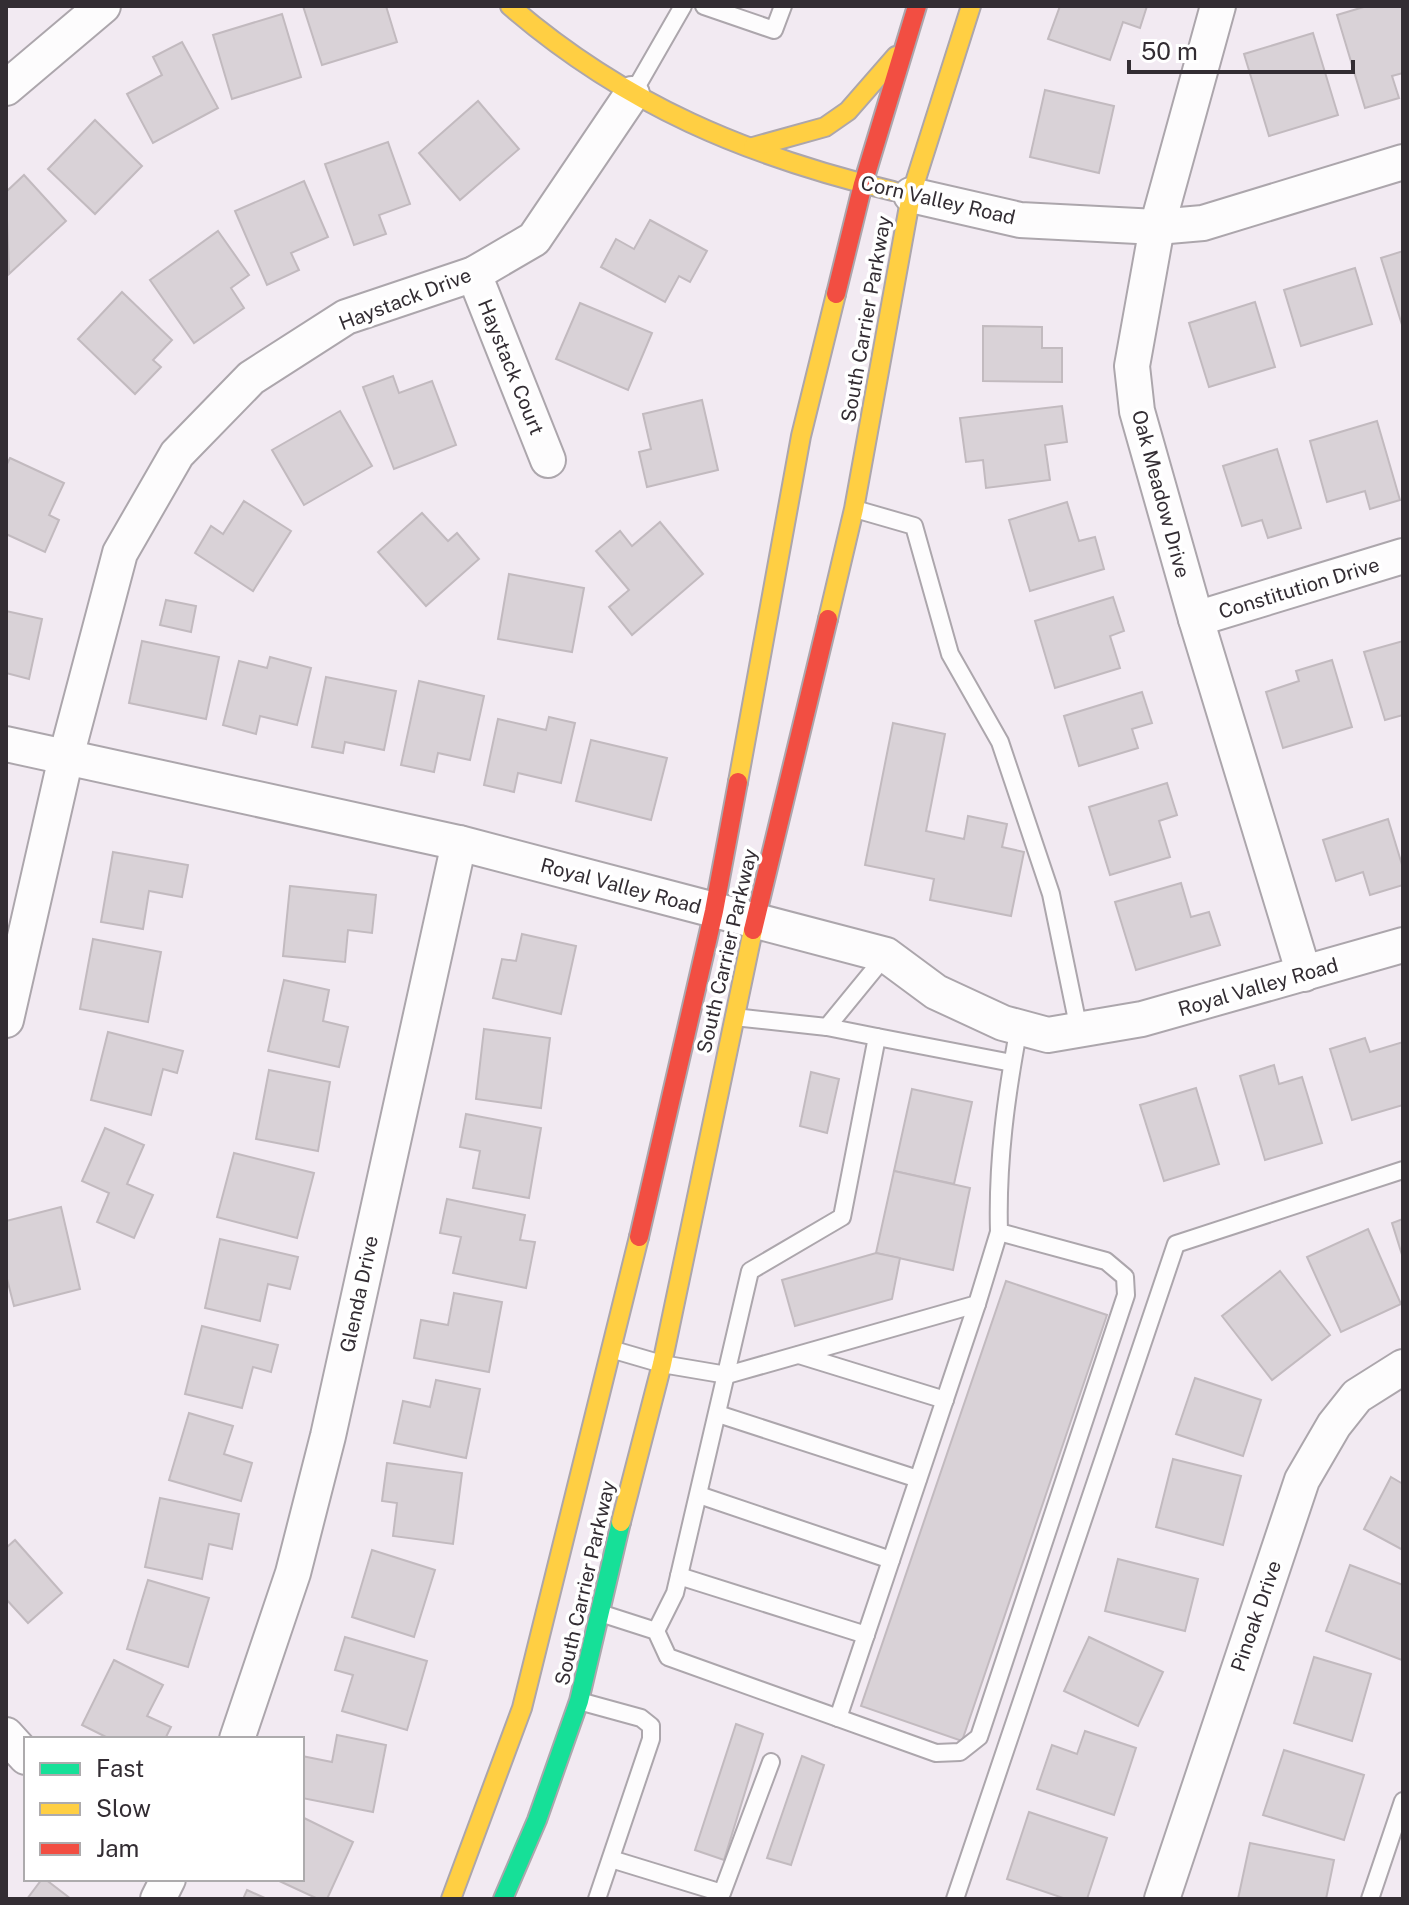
<svg xmlns="http://www.w3.org/2000/svg" width="1409" height="1905" viewBox="0 0 1409 1905" font-family="'Public Sans',sans-serif">
<rect width="100%" height="100%" fill="#f2eaf2"/>
<g fill="#d9d2d7" stroke="#c2babf" stroke-width="2">
<path d="M303,6H386L397,42L322,65Z"/>
<path d="M1060,6H1147L1140,28L1123,22L1110,60L1048,39Z"/>
<path d="M1367,6H1403V73L1392,76L1399,98L1365,108L1337,15Z"/>
<path d="M282,14L301,77L232,99L213,35Z"/>
<path d="M1313,33L1338,115L1269,136L1244,54Z"/>
<path d="M182,42L218,108L153,143L127,94L162,75L153,57Z"/>
<path d="M1045,90L1114,106L1099,173L1030,157Z"/>
<path d="M478,101L519,149L460,200L419,153Z"/>
<path d="M95,120L142,166L95,214L48,169Z"/>
<path d="M388,142L410,204L379,215L386,234L354,245L325,164Z"/>
<path d="M24,175L66,221L9,274L6,192Z"/>
<path d="M304,181L328,237L291,253L299,270L267,285L235,211Z"/>
<path d="M650,220L707,251L690,282L679,276L665,302L601,267L616,239L634,249Z"/>
<path d="M218,231L249,275L231,288L244,308L194,343L150,280Z"/>
<path d="M1403,251V328L1381,258Z"/>
<path d="M1355,268L1372,324L1301,346L1284,290Z"/>
<path d="M122,292L172,340L153,360L161,367L135,394L78,339Z"/>
<path d="M1255,302L1275,367L1209,387L1189,323Z"/>
<path d="M580,303L652,333L628,390L556,359Z"/>
<path d="M983,326L1042,327V348H1062V382L983,381Z"/>
<path d="M393,376L399,393L432,381L456,445L394,469L363,387Z"/>
<path d="M702,400L718,470L647,487L639,452L651,449L643,414Z"/>
<path d="M1062,406L1067,442L1045,445L1050,480L986,488L983,460L966,462L960,418Z"/>
<path d="M340,411L372,466L304,505L272,450Z"/>
<path d="M1377,421L1400,500L1370,509L1365,491L1327,502L1310,441Z"/>
<path d="M1277,449L1301,528L1268,538L1262,520L1242,526L1223,466Z"/>
<path d="M10,458L64,483L49,515L59,520L45,552L6,534V466Z"/>
<path d="M244,501L291,531L253,591L195,553L211,526L223,534Z"/>
<path d="M1067,502L1079,541L1095,537L1104,569L1030,591L1009,520Z"/>
<path d="M422,513L448,541L457,533L479,559L426,606L378,552Z"/>
<path d="M660,522L703,574L632,635L609,607L629,590L596,551L620,531L632,546Z"/>
<path d="M509,574L584,588L572,652L498,639Z"/>
<path d="M1113,597L1124,631L1110,636L1120,668L1055,688L1035,621Z"/>
<path d="M166,600L196,606L191,632L160,625Z"/>
<path d="M6,611L42,619L29,679L6,673Z"/>
<path d="M142,641L219,657L206,719L129,703Z"/>
<path d="M1403,641V715L1385,720L1364,652Z"/>
<path d="M270,657L311,668L297,725L260,716L256,734L223,725L239,661L267,668Z"/>
<path d="M1332,660L1352,727L1283,748L1266,692L1299,681L1296,671Z"/>
<path d="M326,677L396,691L384,750L345,742L343,753L312,747Z"/>
<path d="M419,681L484,696L470,760L438,753L434,772L401,765Z"/>
<path d="M1142,692L1152,723L1132,729L1138,748L1079,766L1064,716Z"/>
<path d="M549,717L575,723L561,783L518,773L514,792L484,785L498,719L546,730Z"/>
<path d="M893,723L945,734L926,831L964,839L968,816L1007,824L1002,847L1024,852L1011,916L930,900L934,879L865,865Z"/>
<path d="M591,740L667,758L651,820L576,801Z"/>
<path d="M1167,783L1177,815L1159,821L1170,857L1110,875L1089,807Z"/>
<path d="M1388,819L1403,868V885L1370,895L1363,872L1336,881L1323,840Z"/>
<path d="M113,852L188,865L182,897L149,891L143,929L101,922Z"/>
<path d="M1181,883L1191,917L1209,912L1220,945L1136,970L1115,902Z"/>
<path d="M290,886L376,895L372,933L348,930L345,962L283,956Z"/>
<path d="M522,934L576,946L561,1014L493,998L502,959L516,961Z"/>
<path d="M93,939L161,952L148,1022L80,1009Z"/>
<path d="M284,980L329,990L323,1021L348,1027L339,1067L268,1051Z"/>
<path d="M484,1029L550,1038L541,1108L476,1099Z"/>
<path d="M108,1032L183,1051L177,1073L163,1069L151,1115L91,1100Z"/>
<path d="M1365,1038L1370,1052L1403,1042V1105L1352,1120L1330,1049Z"/>
<path d="M1274,1065L1279,1084L1302,1077L1322,1143L1265,1160L1240,1076Z"/>
<path d="M269,1070L330,1082L318,1151L256,1139Z"/>
<path d="M811,1072L839,1079L827,1133L800,1126Z"/>
<path d="M1196,1088L1219,1164L1164,1181L1140,1105Z"/>
<path d="M912,1089L972,1102L954,1184L894,1171Z"/>
<path d="M466,1114L541,1128L529,1198L473,1188L480,1151L460,1147Z"/>
<path d="M105,1128L144,1145L127,1184L153,1195L134,1238L97,1222L109,1193L82,1181Z"/>
<path d="M234,1153L314,1173L297,1238L217,1217Z"/>
<path d="M894,1171L970,1188L953,1270L876,1253Z"/>
<path d="M447,1199L525,1215L520,1240L535,1242L526,1288L453,1273L461,1237L440,1233Z"/>
<path d="M61,1207L80,1289L14,1306L6,1275V1221Z"/>
<path d="M1403,1219V1258L1392,1223Z"/>
<path d="M1368,1229L1401,1304L1341,1332L1307,1257Z"/>
<path d="M220,1239L298,1257L290,1289L268,1284L260,1321L205,1308Z"/>
<path d="M876,1253L900,1258L892,1299L795,1326L782,1280Z"/>
<path d="M1280,1271L1330,1335L1272,1380L1222,1316Z"/>
<path d="M1006,1281L1107,1315L962,1741L861,1706Z"/>
<path d="M454,1293L502,1302L489,1372L414,1358L421,1320L448,1325Z"/>
<path d="M202,1326L278,1345L271,1372L253,1367L242,1408L185,1394Z"/>
<path d="M1195,1378L1261,1400L1243,1456L1176,1434Z"/>
<path d="M436,1380L480,1389L466,1458L394,1443L403,1401L430,1407Z"/>
<path d="M189,1413L233,1426L224,1454L252,1463L241,1501L169,1480Z"/>
<path d="M1173,1459L1241,1476L1223,1545L1156,1527Z"/>
<path d="M387,1463L462,1473L453,1544L393,1536L397,1503L382,1501Z"/>
<path d="M1391,1477L1403,1484V1550L1364,1529Z"/>
<path d="M160,1498L239,1514L232,1549L209,1544L202,1579L145,1567Z"/>
<path d="M15,1540L62,1593L28,1623L6,1599V1548Z"/>
<path d="M372,1550L435,1570L414,1637L352,1617Z"/>
<path d="M1118,1559L1198,1579L1185,1631L1105,1611Z"/>
<path d="M1350,1565L1403,1585L1402,1660L1326,1631Z"/>
<path d="M148,1580L209,1598L188,1667L127,1649Z"/>
<path d="M345,1637L427,1661L407,1730L342,1711L353,1675L335,1670Z"/>
<path d="M1089,1637L1163,1672L1138,1726L1064,1691Z"/>
<path d="M1314,1657L1371,1674L1352,1741L1294,1723Z"/>
<path d="M114,1660L163,1685L147,1716L171,1727L165,1739H110L82,1725Z"/>
<path d="M736,1724L763,1734L724,1860L695,1850Z"/>
<path d="M1085,1731L1136,1748L1114,1815L1037,1789L1052,1745L1077,1754Z"/>
<path d="M337,1735L386,1745L373,1812L302,1798V1756L332,1762Z"/>
<path d="M1284,1750L1364,1775L1344,1840L1263,1815Z"/>
<path d="M802,1756L824,1765L791,1865L767,1858Z"/>
<path d="M1029,1812L1107,1838L1087,1899H1066L1007,1879Z"/>
<path d="M302,1817L353,1842L327,1899H318L275,1879H302Z"/>
<path d="M1250,1843L1334,1860L1326,1899H1238Z"/>
<path d="M42,1879H45L71,1899H27Z"/>
<path d="M247,1890L267,1899H243Z"/>
</g>
<g fill="none" stroke-linecap="round" stroke-linejoin="round">
<g stroke="#aca6ac" stroke-width="20">
<g id="lane">
<path d="M704,6L774,30L783,6"/>
<path d="M633,93L683,6"/>
<path d="M855,509L914,526L950,654L1000,742L1051,894L1079,1030"/>
<path d="M734,1017L827,1027L886,955"/>
<path d="M877,1037L1012,1063"/>
<path d="M614,1350L662,1364L727,1375L977,1304L999,1232"/>
<path d="M799,1355L945,1400"/>
<path d="M718,1414L918,1479"/>
<path d="M699,1495L891,1560"/>
<path d="M679,1576L866,1635"/>
<path d="M600,1613L656,1631L668,1657L936,1753L960,1752L979,1737L1126,1295L1125,1277L1106,1261L999,1232C997,1162 1006,1096 1019,1027"/>
<path d="M656,1631L675,1593L750,1271L842,1217L877,1037L827,1027"/>
<path d="M579,1701L641,1718L651,1726V1739L597,1899"/>
<path d="M838,1718L977,1304"/>
<path d="M611,1859L722,1893L771,1762"/>
<path d="M955,1899L1176,1244L1403,1170"/>
<path d="M1370,1899L1403,1801"/>
</g>
</g>
<g stroke="#aca6ac" stroke-width="38">
<g id="street">
<path d="M1218,6L1157,227L1132,366L1137,411L1196,619L1304,974"/>
<path d="M6,88L103,6"/>
<path d="M911,195L1020,220L1157,227L1203,223L1403,162"/>
<path d="M474,274L548,460"/>
<path d="M1196,619L1403,556"/>
<path d="M6,744L459,843L886,955L936,992L1003,1023L1048,1035L1142,1019L1403,945"/>
<path d="M6,1020L66,757L120,553L177,454L251,378L346,317L474,274L534,239L632,94"/>
<path d="M6,1735L26,1757"/>
<path d="M237,1739L293,1573L328,1436L459,843"/>
<path d="M158,1899L168,1879"/>
<path d="M1162,1899L1302,1480L1334,1425L1357,1396L1403,1367"/>
</g>
</g>
<g stroke="#aca6ac" stroke-width="22">
<path id="fast" d="M503,1899L537,1820L579,1701L621,1522"/>
</g>
<g stroke="#aca6ac" stroke-width="22">
<g id="slow">
<path d="M510,6C625,105 747,156 893,191"/>
<path d="M753,147L825,127L848,111L896,56"/>
<path d="M828,619L854,509L911,195L971,6"/>
<path d="M738,782L801,436L836,294"/>
<path d="M621,1522L662,1364L753,930"/>
<path d="M451,1899L522,1708L639,1237"/>
</g>
</g>
<g stroke="#aca6ac" stroke-width="22">
<g id="jam">
<path d="M836,294L863,184L917,6"/>
<path d="M753,930L828,619"/>
<path d="M639,1237L714,911L738,782"/>
</g>
</g>
<use href="#lane" stroke="#fdfcfd" stroke-width="16"/>
<use href="#street" stroke="#fdfcfd" stroke-width="34"/>
<use href="#fast" stroke="#16e098" stroke-width="18"/>
<use href="#slow" stroke="#ffcf43" stroke-width="18"/>
<use href="#jam" stroke="#f24e42" stroke-width="18"/>
</g>
<g text-anchor="middle" dominant-baseline="central" stroke-width="7" stroke-linejoin="round" paint-order="stroke">
<g font-size="20" fill="#332d33" stroke="#fff">
<text transform="translate(938 200) rotate(13)">Corn Valley Road</text>
<text transform="translate(405 299) rotate(-21)">Haystack Drive</text>
<text transform="translate(866 319) rotate(-80)">South Carrier Parkway</text>
<text transform="translate(511 367) rotate(68)">Haystack Court</text>
<text transform="translate(1161 494) rotate(75)">Oak Meadow Drive</text>
<text transform="translate(1299 588) rotate(-17)">Constitution Drive</text>
<text transform="translate(621 886) rotate(15)">Royal Valley Road</text>
<text transform="translate(727 951) rotate(-77)">South Carrier Parkway</text>
<text transform="translate(1258 987) rotate(-16)">Royal Valley Road</text>
<text transform="translate(359 1294) rotate(-78)">Glenda Drive</text>
<text transform="translate(585 1583) rotate(-77)">South Carrier Parkway</text>
<text transform="translate(1256 1616) rotate(-71)">Pinoak Drive</text>
</g>
</g>
<rect width="1409" height="1905" fill="none" stroke="#332d33" stroke-width="16"/>
<rect x="24" y="1737" width="280" height="144" fill="#ffffff" stroke="#adabad" stroke-width="2"/>
<rect x="40" y="1763" width="40" height="12" fill="#16e098" stroke="#adabad" stroke-width="2"/>
<text x="96" y="1777" font-size="24" fill="#332d33">Fast</text>
<rect x="40" y="1803" width="40" height="12" fill="#ffcf43" stroke="#adabad" stroke-width="2"/>
<text x="96" y="1817" font-size="24" fill="#332d33">Slow</text>
<rect x="40" y="1843" width="40" height="12" fill="#f24e42" stroke="#adabad" stroke-width="2"/>
<text x="96" y="1857" font-size="24" fill="#332d33">Jam</text>
<path d="M1129 60v12h224v-12" fill="none" stroke="#332d33" stroke-width="4"/>
<text x="1141" y="60" font-size="24" fill="#332d33" stroke="#ffffff" stroke-width="6" paint-order="stroke">50 m</text>
</svg>
